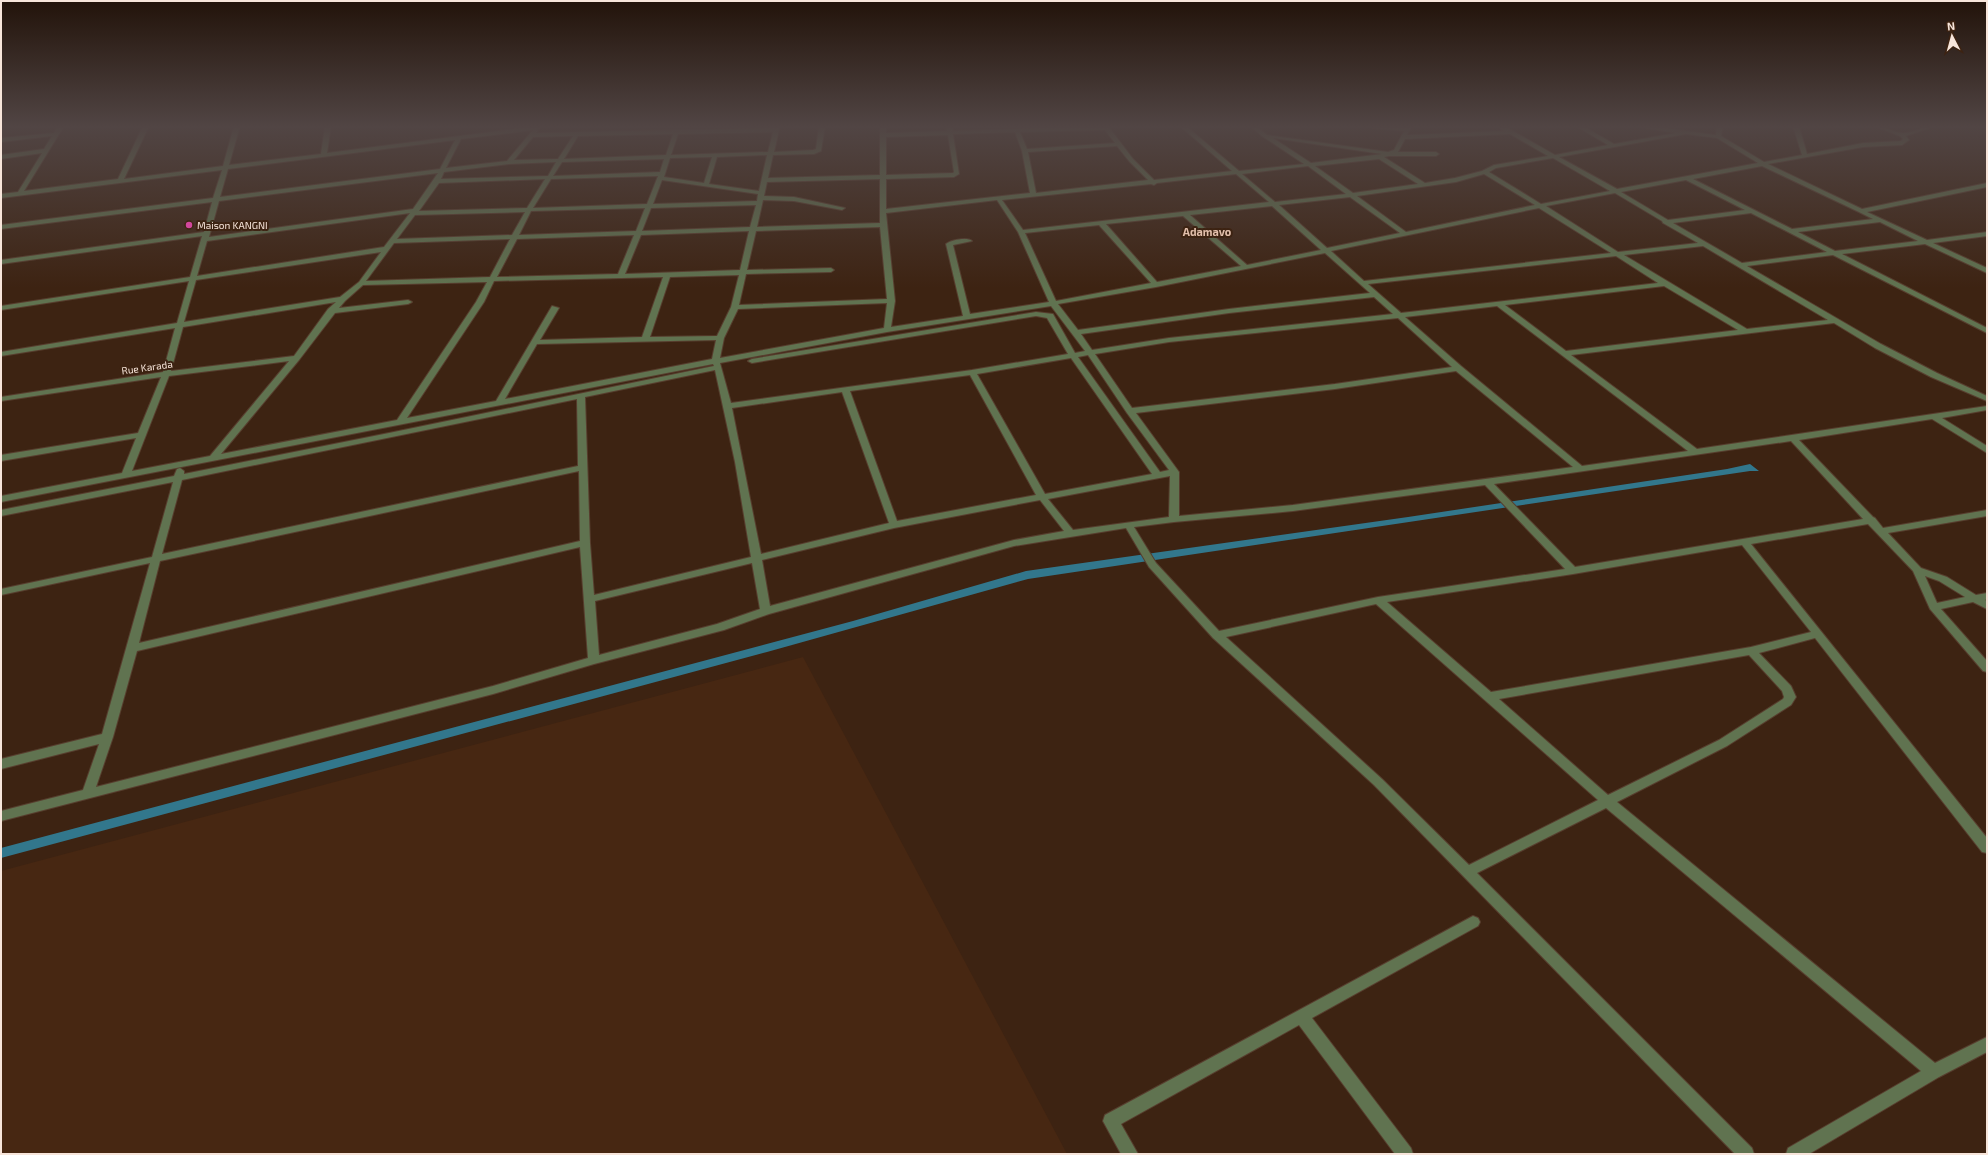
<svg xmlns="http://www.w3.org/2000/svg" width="1988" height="1155" viewBox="0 0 1988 1155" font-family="'Exo 2',sans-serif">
<rect width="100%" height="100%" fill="#3d2312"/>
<path fill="#472712" d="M803,657L1067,1154H1V871Z"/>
<path fill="#32778c" d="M1750,464L1759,471H1750L1028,579L767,652L1,858V848L853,621L1026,571L1408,517L1727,469Z"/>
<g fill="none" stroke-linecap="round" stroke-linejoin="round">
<g stroke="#573e2e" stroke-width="2">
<g id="minor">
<path d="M58,126H64L24,191L118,179L143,126H149L124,179L223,166L234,126H240L229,165L321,154L325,126H331L327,153L537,126L540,128L536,130L538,131L536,133L774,128V126H780L774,152L813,150L816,149L819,126H825L821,151L814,154L773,155L768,178L880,175V126H886V133L947,131L946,126H952L953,131L1108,126L1133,159L1154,180L1232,171L1180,126H1186L1239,171L1304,164L1262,136L1250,126H1256L1267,135L1388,152L1394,150L1404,131L1373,128L1370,126L1405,128L1406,126H1412L1407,135L1504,131L1497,126H1504L1555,155L1608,145L1576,126H1583L1614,144L1676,133L1634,126H1648L1716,135L1717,126H1723L1721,136L1764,162L1802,155L1793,126H1799L1807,154L1863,143L1901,141L1903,139L1900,136L1874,126C1884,126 1894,133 1903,133C1914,133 1923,126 1935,126L1906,136L1909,140L1902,145L1863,147L1768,164L1862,209L1987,183V187L1867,212L1927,240L1987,232V236L1933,243L1987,268V273L1925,244L1842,254L1987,328V333L1833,255L1747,266L1881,344L1937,373L1987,396V401L1931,377L1875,348L1834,323L1571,355L1697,449L1987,406V410L1942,418L1987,446V453L1932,419L1799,440L1873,517L1875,518L1883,528L1987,510V516L1888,533L1921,568L1947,577L1976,595L1987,593V599L1985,600L1987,601V609L1973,602L1941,609L1987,661V672L1983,671L1930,609L1913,571L1868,524L1751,544L1987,838V853L1982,852L1815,638L1759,653L1791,686L1796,697L1791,705L1727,746L1617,802L1935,1063L1987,1037V1052L1939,1077L1809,1154H1786L1788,1148L1921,1071L1606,808L1477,873L1752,1148L1754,1154H1735L1374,785L1213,638L1149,567L1126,528L1014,546L769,614L724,630L594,664L493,694L1,821V811L83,790L99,744L1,769V759L102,734L150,563L1,595V589L152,557L173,482L1,516V510L174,476L177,469L180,468L184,471V474L389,433L714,366L713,364L1,502V496L122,473L136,438L1,461V455L138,433L161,377L1,401V397L163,372L175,328L1,356V352L177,323L189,281L1,310V306L190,277L202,236L1,264V260L204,232L212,202L1,229V225L213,198L222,170L1,198V194L18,192L42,153L1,159V155L44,149L52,136L1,142V138L54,133ZM533,130L507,161L446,168L461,139ZM1105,130L1115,143L1027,149L1020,132ZM773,132L768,152L671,155L678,134ZM1015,132L1022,151L1030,193L886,209V179L954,177L959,174L953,134ZM673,134L666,155L564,159L578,136ZM1510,134L1548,156L1494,165L1482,171L1455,178L1425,183L1384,157L1389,156H1436L1439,154L1436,152H1398L1405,139ZM1686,134L1717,138L1758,163L1617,189L1559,157ZM948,135L954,172L953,173L886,175V137ZM573,136L558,159L514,160L533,137ZM1273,138L1382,154L1311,163ZM455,140L440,169L220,197L228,169ZM1117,146L1129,161L1148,180L1036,193L1028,152ZM767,155L759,191L709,184L717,157ZM712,157L704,183L664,177L670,158ZM1553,158L1610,191L1541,204L1489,172L1496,168ZM664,159L660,172L553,176L562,162ZM1379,159L1418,184L1353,193L1315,166ZM556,162L548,176L441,179L444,172L509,164ZM1308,166L1346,194L1275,202L1242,174ZM1762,166L1859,212L1873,219L1792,229L1693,179ZM438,173L413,209L209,237L219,201ZM1236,174L1269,202L1023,230L1002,200L1151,184L1154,185L1157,183ZM1484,174L1535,205L1406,232L1357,196L1456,182ZM658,176L647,204L533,208L551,179ZM545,179L527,208L419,211L439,183ZM880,179V223L757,227L763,200L794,201L842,210L845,208L794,197L764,196L767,182ZM662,180L758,194L757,201L653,204ZM1686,180L1745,210L1668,220L1621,192ZM1615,193L1662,221L1663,223L1698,243L1618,252L1546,206ZM1350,197L1400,233L1327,248L1279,205ZM997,200L1018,232L1049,302L970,314L953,245L972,241C967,237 951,240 946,244L963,316L891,327L895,301L886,213ZM756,205L750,227L642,231L651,208ZM1272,206L1321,250L1247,265L1190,215ZM645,208L636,231L519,235L531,211ZM1539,208L1611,253L1364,281L1331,251ZM525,212L512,235L397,239L415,215ZM410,213L384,247L197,276L207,241ZM1751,213L1827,252L1742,263L1673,223ZM1183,216L1241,266L1157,282L1106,224ZM1880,222L1918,241L1835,251L1798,232ZM1099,225L1151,283L1056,301L1025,233ZM880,227L887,299L739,305L746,274L831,272L834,270L831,268L747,270L756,231ZM749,231L740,270L625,274L641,235ZM634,235L618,274L497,277L517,239ZM510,239L490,277L366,281L394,243ZM1703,246L1828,320L1747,329L1624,255ZM381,252L359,282L340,297L184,322L196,280ZM1325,253L1370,293L1229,309L1078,330L1058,304L1156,287ZM1616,256L1658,283L1401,313L1368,284ZM739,275L731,307L717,336L650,337L670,277ZM663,277L642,337L540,340L559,308L552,306L496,401L407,418L484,302L494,281ZM487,282L476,302L397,420L221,454L299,360L335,313L408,304L412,302L408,300L339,308L345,301L363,285ZM1664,286L1738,330L1566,351L1505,305ZM1374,297L1393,314L1169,338L1092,350L1081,334L1229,313ZM336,302L328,309L294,356L171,371L183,327ZM887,303L884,328L720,358L724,338L738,309ZM1051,306L1085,351L1075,353L1053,314L1036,312L752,359L748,361L752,363L1036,316L1047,318L1068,354L972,370L731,403L720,363L887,332ZM1497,306L1688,451L1582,466L1461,366L1405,317ZM1398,318L1452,367L1335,384L1132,408L1095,354L1169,342ZM716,340L712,359L505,399L537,344ZM1088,355L1127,413L1169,470L1160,472L1078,357ZM1071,358L1152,474L1045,494L977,374ZM289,361L210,456L132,471L169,376ZM715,370L735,462L751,557L594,595L590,543L585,397ZM1456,371L1573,467L1293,505L1179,516V472L1136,413L1335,389ZM970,375L1036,495L897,521L850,391ZM842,392L889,523L761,554L732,408ZM577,399L578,466L162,554L182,480ZM1791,441L1863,519L1575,567L1494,484ZM579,471L580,541L139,643L160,561ZM1170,476L1169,517L1073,530L1048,499ZM1485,485L1565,569L1378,597L1219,631L1156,563L1134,527L1174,522L1293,511ZM1040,500L1064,531L1014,540L770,606L762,560L894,528ZM1742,545L1811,632L1751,647L1491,692L1387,602L1573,574ZM580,547L588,658L493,686L96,787L113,737L137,651ZM752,563L760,609L717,624L599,655L595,601ZM1925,576L1939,581L1965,597L1937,603ZM1376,604L1598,800L1469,865L1382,779L1226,637ZM1749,655L1782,691L1784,697L1783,699L1719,740L1608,795L1499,699Z"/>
<path d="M1473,916L1478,918L1480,922L1478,926L1312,1018L1411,1148L1413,1154H1395L1299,1025L1121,1124L1138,1154H1121L1103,1121L1105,1115Z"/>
</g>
</g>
<use href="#minor" fill="#607350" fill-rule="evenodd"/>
</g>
<linearGradient id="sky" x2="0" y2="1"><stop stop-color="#22130a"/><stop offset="0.44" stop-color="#514544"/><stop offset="1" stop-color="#514544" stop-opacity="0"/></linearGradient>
<rect width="1988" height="288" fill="url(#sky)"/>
<circle fill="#d1479c" stroke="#3d2312" stroke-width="1.5" cx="189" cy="225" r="4"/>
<g text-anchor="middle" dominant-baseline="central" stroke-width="4" stroke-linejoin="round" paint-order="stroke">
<g font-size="10" fill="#f7e5da" stroke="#3d2312" text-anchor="start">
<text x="197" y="225">Maison KANGNI</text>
</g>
<g font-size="10" fill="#f7e5da" stroke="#3d2312">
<text transform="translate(147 367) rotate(-8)">Rue Karada</text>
</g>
<g font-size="11" font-weight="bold" fill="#e2bfab" stroke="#3d2312">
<text x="1207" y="231">Adamavo</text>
</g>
</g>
<rect width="1988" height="1155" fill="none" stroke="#f7e5da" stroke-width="4"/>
<g transform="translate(1952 36) rotate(354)" stroke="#3d2312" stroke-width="3" paint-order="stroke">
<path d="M0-3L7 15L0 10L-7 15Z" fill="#f7e5da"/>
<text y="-6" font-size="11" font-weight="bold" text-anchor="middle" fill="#f7e5da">N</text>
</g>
</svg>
